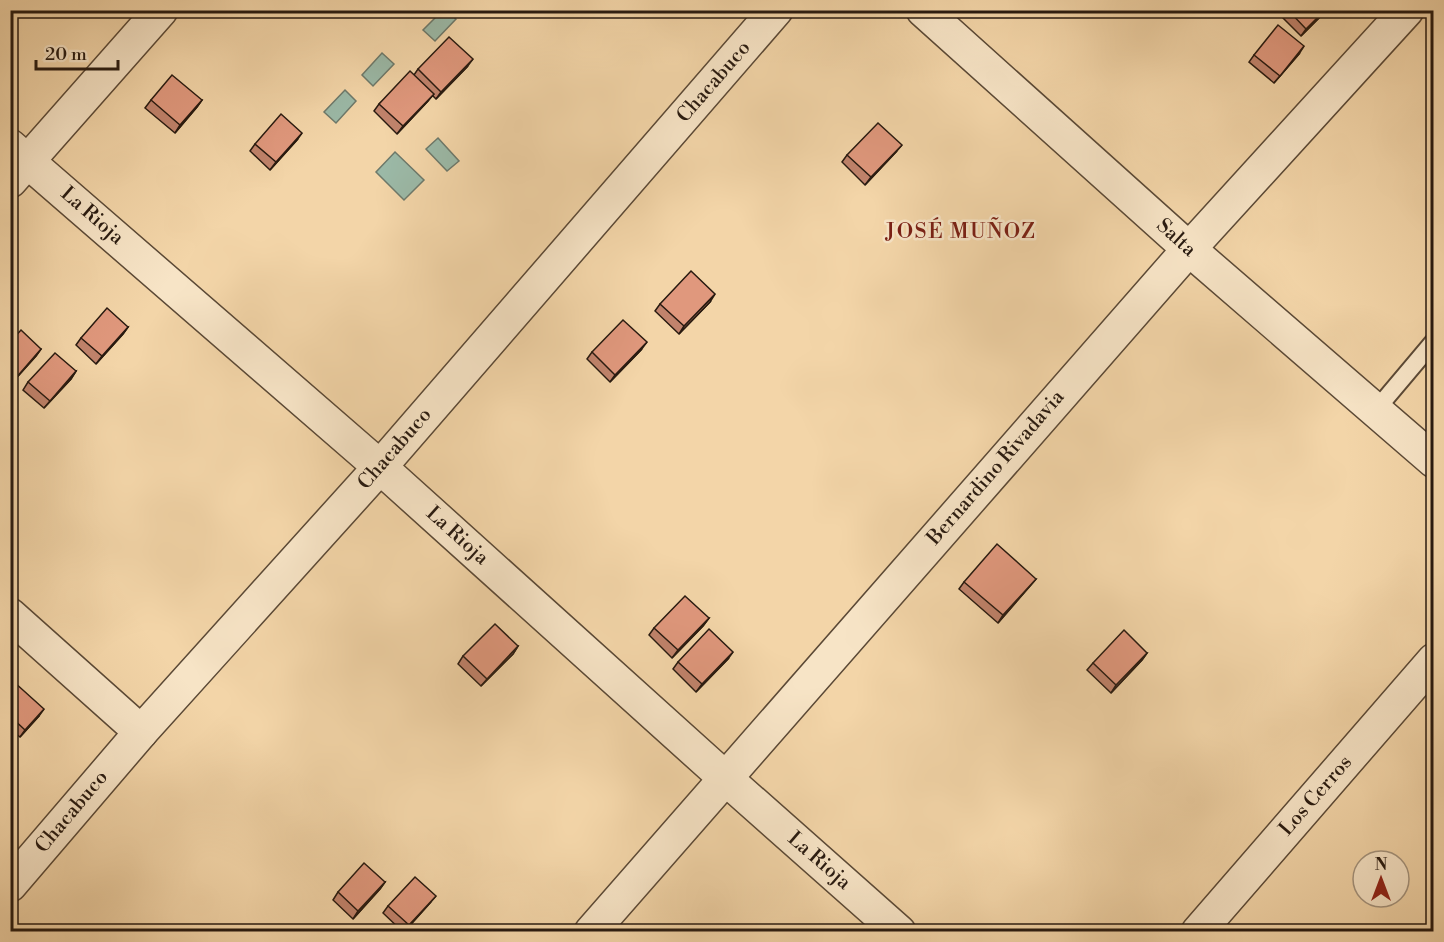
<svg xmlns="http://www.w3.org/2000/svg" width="1444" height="942" viewBox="0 0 1444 942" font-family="'Libre Bodoni',serif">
<rect width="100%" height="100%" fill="#f3d5a8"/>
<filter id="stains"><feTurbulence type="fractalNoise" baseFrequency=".00333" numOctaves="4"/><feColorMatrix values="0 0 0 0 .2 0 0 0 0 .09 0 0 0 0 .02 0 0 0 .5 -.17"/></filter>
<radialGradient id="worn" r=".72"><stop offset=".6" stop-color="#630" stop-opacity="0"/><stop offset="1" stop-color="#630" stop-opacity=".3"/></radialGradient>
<g fill="#9bb9a7" stroke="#6d796b" stroke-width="1.5">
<path d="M442,11H446L456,19L435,41L423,30Z"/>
<path d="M382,53L394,64L373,86L362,75Z"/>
<path d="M345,90L356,101L336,123L324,112Z"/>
<path d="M438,138L459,161L447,171L426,149Z"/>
<path d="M395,152L424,180L404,200L376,172Z"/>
</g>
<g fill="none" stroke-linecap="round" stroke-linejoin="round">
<g stroke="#5b4936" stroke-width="20">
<path id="lane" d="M1375,411L1434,341"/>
</g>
<g stroke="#5b4936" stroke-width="36">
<g id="street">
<path d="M923,10L1189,249L1434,461"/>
<path d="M10,146L380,467L724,777L899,932"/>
<path d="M10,181L161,10"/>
<path d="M10,615L141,732"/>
<path d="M10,885L141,732L380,467L776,10"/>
<path d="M591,932L1189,249L1407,10"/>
<path d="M1198,932L1434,660"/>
</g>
</g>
<use href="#lane" stroke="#f7e4c6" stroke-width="16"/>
<use href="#street" stroke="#f7e4c6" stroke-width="33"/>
</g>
<g fill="#c1836c" stroke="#281a10" stroke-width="1.5">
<path d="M1275,10H1327L1301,36Z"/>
<path d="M1299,54L1274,83L1249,62L1254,55Z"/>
<path d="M467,67L436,99L432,95L428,101L397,134L374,111L379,104L414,75L418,69Z"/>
<path d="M151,100H202L197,107L175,133L145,108Z"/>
<path d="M297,140L270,170L250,151L255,144Z"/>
<path d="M896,152L865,185L842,162L847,155Z"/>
<path d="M710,302L679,334L655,311L660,304Z"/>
<path d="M128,327L123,334L96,364L76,345L81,338Z"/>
<path d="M10,342L41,349L36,356L10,385Z"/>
<path d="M641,350L610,382L587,359L592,352Z"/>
<path d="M76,371L71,379L44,408L23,390L28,382Z"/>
<path d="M1036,579L1030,586L998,623L959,589L964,582Z"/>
<path d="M709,618L703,626L672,658L649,635L654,628Z"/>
<path d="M518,646L513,654L481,686L458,664L463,656Z"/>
<path d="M1147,653L1142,660L1111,693L1087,670L1093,663Z"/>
<path d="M728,659L696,692L673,669L678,662Z"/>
<path d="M10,686L39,716L20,737L10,729Z"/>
<path d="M385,882L380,889L353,919L333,900L338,892Z"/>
<path d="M430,903L404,932H403L383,913L388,906Z"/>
</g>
<g fill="#9d6a58" stroke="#281a10" stroke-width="1.5">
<path d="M1325,10H1327L1301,36L1306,29Z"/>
<path d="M1304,46L1299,54L1274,83L1280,76Z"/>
<path d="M473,59L467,67L436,99L441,92Z"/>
<path d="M434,94L428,101L397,134L403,126Z"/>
<path d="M202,100L197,107L175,133L180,125Z"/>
<path d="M302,133L297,140L270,170L276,162Z"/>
<path d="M902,145L896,152L865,185L871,177Z"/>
<path d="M715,294L710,302L679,334L684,326Z"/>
<path d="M128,327L123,334L96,364L102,356Z"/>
<path d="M647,342L641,350L610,382L615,375Z"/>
<path d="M41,349L36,356L10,385L15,379Z"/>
<path d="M76,371L71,379L44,408L50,401Z"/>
<path d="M1036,579L1030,586L998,623L1003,615Z"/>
<path d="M709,618L703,626L672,658L678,650Z"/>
<path d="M518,646L513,654L481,686L487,679Z"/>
<path d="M733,652L728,659L696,692L702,684Z"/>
<path d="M1147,653L1142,660L1111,693L1116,685Z"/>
<path d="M44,709L39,716L20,737L25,730Z"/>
<path d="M385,882L380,889L353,919L358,911Z"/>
<path d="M436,896L430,903L404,932L409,925Z"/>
</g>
<g fill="#e0987d" stroke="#281a10" stroke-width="1.5">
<path d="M1288,10H1325L1306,29Z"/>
<path d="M1278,25L1304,46L1280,76L1254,55Z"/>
<path d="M449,37L473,59L441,92L418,69Z"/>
<path d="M410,71L434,94L403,126L379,104Z"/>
<path d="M172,75L202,100L180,125L151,100Z"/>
<path d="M281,114L302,133L276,162L255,144Z"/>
<path d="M878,123L902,145L871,177L847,155Z"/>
<path d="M691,271L715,294L684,326L660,304Z"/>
<path d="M107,308L128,327L102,356L81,338Z"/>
<path d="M623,320L647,342L615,375L592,352Z"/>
<path d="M21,330L41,349L15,379L10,375V342Z"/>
<path d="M55,353L76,371L50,401L28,382Z"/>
<path d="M997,544L1036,579L1003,615L964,582Z"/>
<path d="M685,596L709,618L678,650L654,628Z"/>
<path d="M495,624L518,646L487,679L463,656Z"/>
<path d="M709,629L733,652L702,684L678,662Z"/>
<path d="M1124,630L1147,653L1116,685L1093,663Z"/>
<path d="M14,682L44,709L25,730L10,716V686Z"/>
<path d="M364,863L385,882L358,911L338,892Z"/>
<path d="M415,877L436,896L409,925L388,906Z"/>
</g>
<g text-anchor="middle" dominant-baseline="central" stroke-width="5" stroke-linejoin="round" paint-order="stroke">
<g font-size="20" fill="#281a10" stroke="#f7e4c6">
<text transform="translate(714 82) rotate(-49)">Chacabuco</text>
<text transform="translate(92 216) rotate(41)">La Rioja</text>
<text transform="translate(1176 238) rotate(42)">Salta</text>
<text transform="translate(395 449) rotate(-49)">Chacabuco</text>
<text transform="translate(996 468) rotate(-49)">Bernardino Rivadavia</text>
<text transform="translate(457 536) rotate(42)">La Rioja</text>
<text transform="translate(1316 796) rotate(-49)">Los Cerros</text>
<text transform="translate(72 812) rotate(-50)">Chacabuco</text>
<text transform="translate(819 861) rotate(41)">La Rioja</text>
</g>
<g font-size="21" letter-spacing="1.5" fill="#7a1f14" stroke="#f7e4c6">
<text x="961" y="232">JOSÉ MUÑOZ</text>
</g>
</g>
<rect width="1444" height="942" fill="none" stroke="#f3d5a8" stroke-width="36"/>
<rect x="12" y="12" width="1420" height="918" fill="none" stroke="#281a10" stroke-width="3"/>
<rect x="18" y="18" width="1408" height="906" fill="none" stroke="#281a10" stroke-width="1.5"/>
<g transform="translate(1381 879)"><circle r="28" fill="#f7e4c6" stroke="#a4937d" stroke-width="1.5"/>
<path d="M0-4.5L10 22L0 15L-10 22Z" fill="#8f2418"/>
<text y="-9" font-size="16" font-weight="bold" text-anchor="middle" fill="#281a10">N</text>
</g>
<path d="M36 60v9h82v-9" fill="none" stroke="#281a10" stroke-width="3"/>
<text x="45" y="60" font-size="18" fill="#281a10" stroke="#f7e4c6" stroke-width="4.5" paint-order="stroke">20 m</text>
<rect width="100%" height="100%" filter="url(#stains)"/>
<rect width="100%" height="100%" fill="url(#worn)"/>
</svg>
